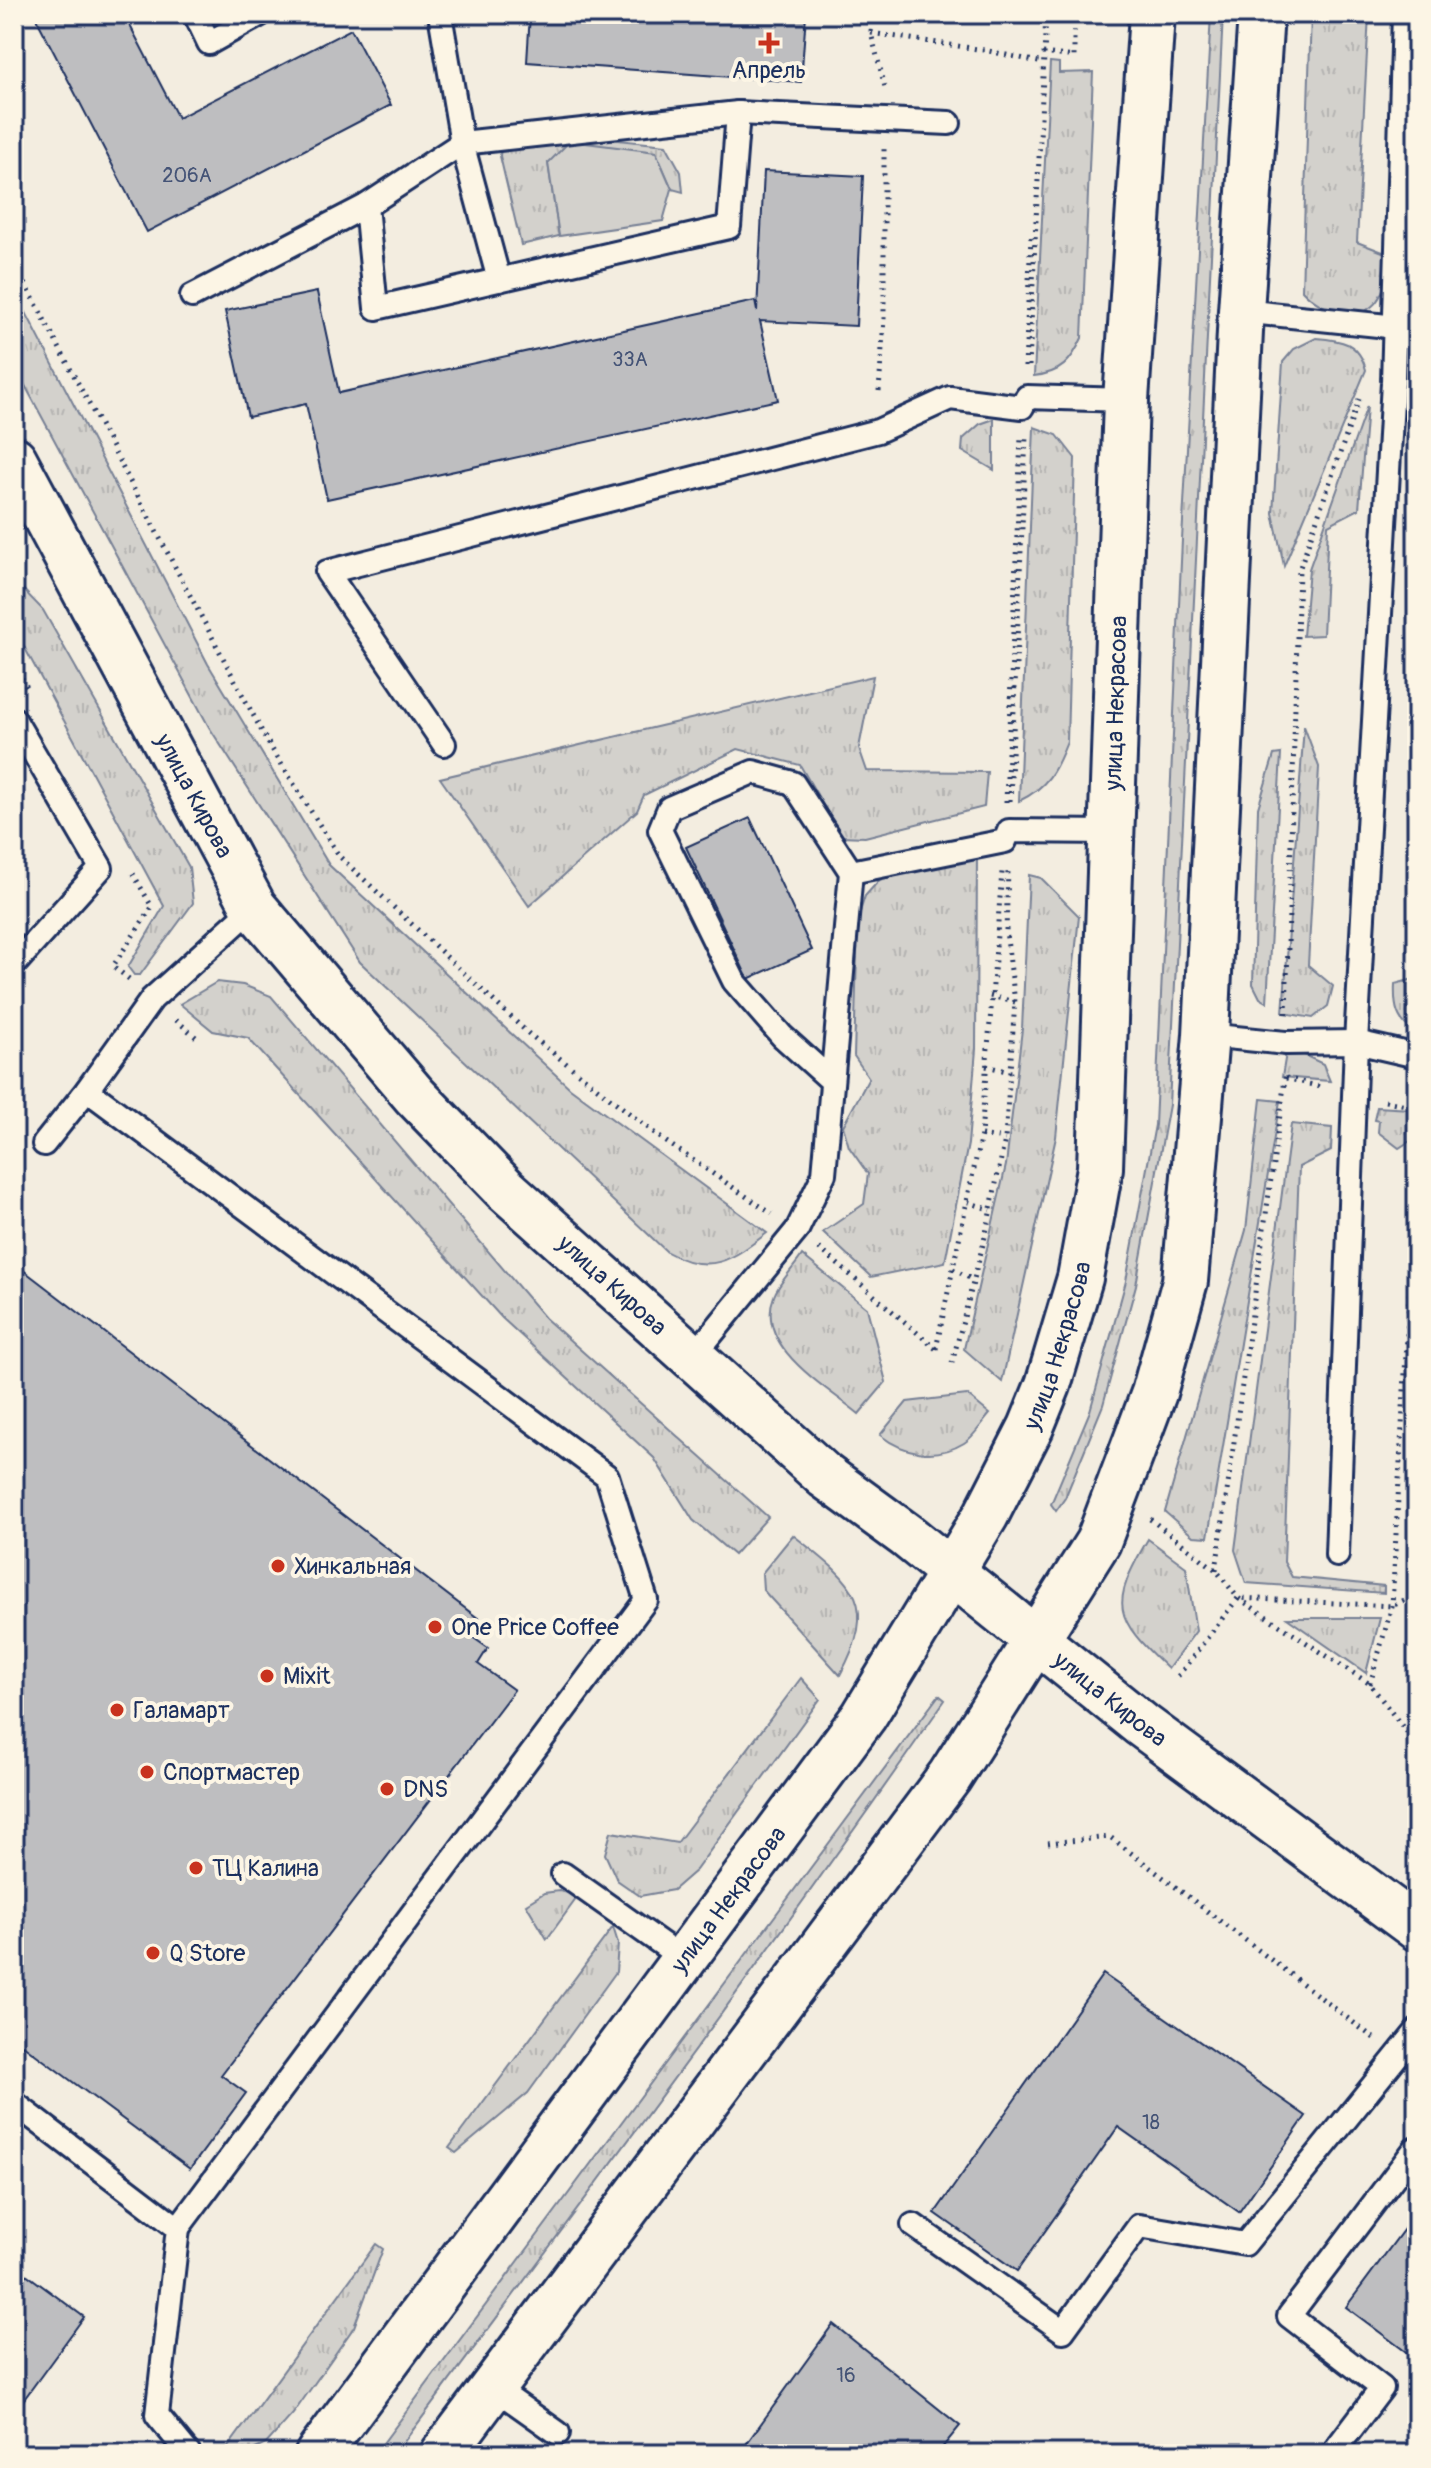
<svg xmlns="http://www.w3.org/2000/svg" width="1431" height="2468" viewBox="0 0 1431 2468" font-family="Pangolin,sans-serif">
<defs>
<pattern id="grass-tufts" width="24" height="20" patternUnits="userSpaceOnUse" patternTransform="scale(2)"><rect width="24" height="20" fill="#d3d1cc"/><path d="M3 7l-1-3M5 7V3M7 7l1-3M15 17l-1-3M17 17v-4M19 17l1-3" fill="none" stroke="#b5b4b2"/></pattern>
</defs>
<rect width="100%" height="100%" fill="#f3ede0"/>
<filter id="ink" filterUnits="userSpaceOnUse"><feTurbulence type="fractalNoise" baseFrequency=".0125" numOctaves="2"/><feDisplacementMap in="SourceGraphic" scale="16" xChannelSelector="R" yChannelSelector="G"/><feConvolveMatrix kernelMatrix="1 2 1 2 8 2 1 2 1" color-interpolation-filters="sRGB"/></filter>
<g filter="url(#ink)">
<g fill="url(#grass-tufts)" stroke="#778095" stroke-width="2">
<path d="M1211,14H1223L1169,1105L1136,1285L1103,1405L1065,1498L1056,1511L1051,1504L1090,1411L1126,1281L1155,1125L1182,540Z"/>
<path d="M1311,14H1369L1357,242L1388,254C1387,267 1387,281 1382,292C1366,330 1321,311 1302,290Z"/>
<path d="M1050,62L1059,63V73L1093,72L1082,338C1071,362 1061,373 1034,376Z"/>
<path d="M520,130L666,145L681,172L683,192L672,189L656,152L548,163L559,236L521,245L500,156L502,138Z"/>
<path d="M14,296L18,297L208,664L329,865L570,1088L767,1233C732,1260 710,1276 667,1252L360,962L209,727L14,365Z"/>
<path d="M1316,338C1341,340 1359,342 1366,370L1284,566L1273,513L1283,362L1294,349Z"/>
<path d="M1367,406L1359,509L1328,525L1323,635L1303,636L1309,569Z"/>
<path d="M994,419V470L962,451L963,439L980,424Z"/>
<path d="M1034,427L1057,435L1075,458L1067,742C1056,770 1047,788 1019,801Z"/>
<path d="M14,580L43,610L189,867L193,903L140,975H134L128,967L164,906L14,628Z"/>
<path d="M873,676L859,748L867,771L987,772L984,807L865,837L841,836L800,765L738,749L644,795L637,811L529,906L440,778Z"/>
<path d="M1304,726L1319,767L1308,965L1333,986L1328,1006L1313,1018L1283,1013Z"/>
<path d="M1281,754L1267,1002L1260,998L1253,984L1258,808L1274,755Z"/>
<path d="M977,851L976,1049L968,1144L945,1262L871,1277L823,1232L864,1204L868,1174L849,1147L843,1126L869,1078L854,1056L858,918L865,896L883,876Z"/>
<path d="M1029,875L1041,878L1079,916L1056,1137L1002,1382L964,1349L1006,1165L1022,1029Z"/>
<path d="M1417,978V1033C1396,1022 1394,1006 1395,984Z"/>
<path d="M217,982L243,985L271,996L545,1318L768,1517L734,1555L693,1520L654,1458L502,1318L248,1038L213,1031L180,1004Z"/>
<path d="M1286,1053L1304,1055L1323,1064L1330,1081L1282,1077Z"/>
<path d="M1261,1099L1280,1101L1208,1537L1193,1536L1165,1512L1246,1230Z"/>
<path d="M1377,1107L1410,1109V1141L1399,1148L1378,1132L1379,1121L1374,1120Z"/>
<path d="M1291,1124L1332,1128L1331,1151L1299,1167L1284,1562L1292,1577L1384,1586V1593L1246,1583L1235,1550Z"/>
<path d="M802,1255L867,1308L886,1382L859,1414C827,1387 754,1347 774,1296C779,1282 794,1268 802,1255Z"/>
<path d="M967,1395L990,1414C982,1423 974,1437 964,1443C936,1460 904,1454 880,1435L907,1402Z"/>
<path d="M793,1535C852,1582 881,1600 840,1675L763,1590L762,1573Z"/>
<path d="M1148,1539L1186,1567L1196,1631L1168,1669C1113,1617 1109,1606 1148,1539Z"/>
<path d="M1287,1618H1380L1366,1673Z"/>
<path d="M801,1678L820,1699L696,1870L673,1890L640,1896L617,1880L605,1854L611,1832L677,1843Z"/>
<path d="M939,1695L945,1700C768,1955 581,2205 395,2454H375Z"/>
<path d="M559,1891L579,1895L547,1939L526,1904L544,1893Z"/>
<path d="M613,1927L618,1943L616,1972L528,2093L456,2153L449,2148Z"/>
<path d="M376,2244L383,2249L354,2327L293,2414L266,2444L247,2453L223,2454Z"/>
</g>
<path fill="#d3d1cc" stroke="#778095" stroke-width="2" d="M570,141L656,152L672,189L663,221L559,236L548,163Z"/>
<g fill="#bebec0" stroke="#1b2f5e" stroke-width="2">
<path d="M34,14H124L178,118L351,29L391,105L147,232Z"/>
<path d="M530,14H806L801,82L527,62Z"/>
<path d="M764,171L863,176L856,326L760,321L778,400L327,499L306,404L248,417L225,311L317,292L339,393L755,301L757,311Z"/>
<path d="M750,818L812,950L748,979L686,847Z"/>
<path d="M14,1263L479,1619L468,1634L488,1648L478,1664L514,1690L221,2075L246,2093L190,2169L23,2045L14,2056Z"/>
<path d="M1103,1974L1306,2116L1239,2212L1118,2127L1017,2271L935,2213Z"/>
<path d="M1413,2217L1417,2220V2360L1346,2307Z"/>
<path d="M14,2265L84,2317L14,2413Z"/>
<path d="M833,2324L960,2426L937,2454H739Z"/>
</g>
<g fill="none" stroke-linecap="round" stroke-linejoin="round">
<g stroke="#1b2f5e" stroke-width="28">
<g id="lane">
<path d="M195,14L209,43L261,14"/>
<path d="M366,206L376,308L729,227L738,113"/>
<path d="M499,280L462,143L738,113L949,123"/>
<path d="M192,296L366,206L462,143L440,14"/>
<path d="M1241,311L1417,329"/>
<path d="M14,719L101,868L14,965"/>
<path d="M444,744L327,572L878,431L950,398L1022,407L1027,397L1126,400"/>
<path d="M851,872L1005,841L1009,831L1110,832"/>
<path d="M1206,1035L1286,1043L1356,1042L1417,1056"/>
<path d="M87,1090L152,999L254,907"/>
<path d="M44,1144L87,1090L607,1476L646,1600L178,2228"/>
<path d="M692,1358L797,1230L824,1174L851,872L793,783L753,772L669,808L660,830L734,981L782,1036L832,1081"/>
<path d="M1337,1555L1356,1042L1393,382L1404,14"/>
<path d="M563,1874L686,1961"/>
<path d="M18,2106L178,2228L157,2415L189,2454"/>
<path d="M913,2225L1063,2331L1139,2226L1245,2244L1417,2031"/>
<path d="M493,2387L558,2433"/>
<path d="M1332,2454L1382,2388L1289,2316L1415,2149"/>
</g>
</g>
<g stroke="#1b2f5e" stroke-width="50">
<g id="primary">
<path id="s1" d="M14,459L254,907L415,1096L505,1189L825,1476L907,1536L1142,1725L1417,1928"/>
<path id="s2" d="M318,2454L864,1716L986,1515L1031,1427L1048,1385L1080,1278L1100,1168L1126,400L1152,14"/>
<path d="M443,2454L950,1776L1098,1542L1154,1393L1185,1281L1206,1035L1241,311L1261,14"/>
</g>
</g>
<g stroke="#1b2f5e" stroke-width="5" stroke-dasharray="2 6" stroke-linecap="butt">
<path d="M872,14L871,33L886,91"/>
<path d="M871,33L984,50L1043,63"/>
<path d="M1043,53L1074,57V14"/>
<path d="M14,262L267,741L339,856L529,1034L662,1139L772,1214"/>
<path d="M1029,366L1046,14"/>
<path d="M1025,367L1031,237"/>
<path d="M879,391L884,319V149"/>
<path d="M14,664L29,691"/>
<path d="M1010,801L1026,436"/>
<path d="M1006,802L1021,437"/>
<path d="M129,979L113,966L152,907L131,870"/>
<path d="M990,996L1015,1002"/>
<path d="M1286,1014L1299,570L1359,399"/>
<path d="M176,1020L197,1038"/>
<path d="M986,1066L1011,1072"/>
<path d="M1286,1078L1324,1088"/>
<path d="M1385,1101L1417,1107"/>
<path d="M981,1135L1005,1139"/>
<path d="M968,1202L991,1210"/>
<path d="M819,1248L936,1349"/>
<path d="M953,1269L973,1280"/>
<path d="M936,1349L981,1135L1002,872"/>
<path d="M952,1363L986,1233L1005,1139L1015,1002L1006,931L1008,871"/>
<path d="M1150,1519L1216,1570L1238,1598L1370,1684L1417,1746"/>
<path d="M1216,1570L1286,1072"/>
<path d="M1178,1676L1238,1598L1392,1606L1417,1594"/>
<path d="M1370,1684L1392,1606L1417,1157"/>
<path d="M1048,1843L1110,1837L1375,2039"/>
</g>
<use href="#lane" stroke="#fcf5e5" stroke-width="22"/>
<use href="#primary" stroke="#fcf5e5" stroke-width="44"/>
</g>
</g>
<g fill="#c8321e" stroke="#fcf5e5" stroke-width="3">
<path d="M765 31h8v8h8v8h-8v8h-8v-8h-8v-8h8z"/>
<circle cx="278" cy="1566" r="8"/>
<circle cx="435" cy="1627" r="8"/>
<circle cx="267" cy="1676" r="8"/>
<circle cx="117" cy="1710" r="8"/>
<circle cx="147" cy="1772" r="8"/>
<circle cx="387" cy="1789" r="8"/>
<circle cx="196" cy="1868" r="8"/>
<circle cx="153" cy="1953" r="8"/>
</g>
<g text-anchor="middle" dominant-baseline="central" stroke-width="8" stroke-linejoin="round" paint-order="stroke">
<g font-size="20" fill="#445376">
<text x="187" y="175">206А</text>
<text x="630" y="359">33А</text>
<text x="1151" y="2122">18</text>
<text x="846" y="2375">16</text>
</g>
<g font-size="24" fill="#1b2f5e" stroke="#fcf5e5" text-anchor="start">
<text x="769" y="70" text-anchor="middle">Апрель</text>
<text x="294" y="1566">Хинкальная</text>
<text x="451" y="1627">One Price Coffee</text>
<text x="283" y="1676">Mixit</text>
<text x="133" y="1710">Галамарт</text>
<text x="163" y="1772">Спортмастер</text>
<text x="403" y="1789">DNS</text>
<text x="212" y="1868">ТЦ Калина</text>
<text x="169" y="1953">Q Store</text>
</g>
<g font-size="24" fill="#1b2f5e" stroke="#fcf5e5">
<text stroke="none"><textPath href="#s2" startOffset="1986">улица Некрасова</textPath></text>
<text stroke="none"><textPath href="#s1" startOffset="382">улица Кирова</textPath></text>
<text stroke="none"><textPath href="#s1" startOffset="1030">улица Кирова</textPath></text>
<text stroke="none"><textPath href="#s2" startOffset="1338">улица Некрасова</textPath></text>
<text stroke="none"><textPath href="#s1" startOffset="1678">улица Кирова</textPath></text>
<text stroke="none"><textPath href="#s2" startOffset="690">улица Некрасова</textPath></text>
</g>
</g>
<rect width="1431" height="2468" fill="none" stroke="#fcf5e5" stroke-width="48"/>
<rect x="24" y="24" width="1383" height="2420" fill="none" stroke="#1b2f5e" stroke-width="3" filter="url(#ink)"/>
</svg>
